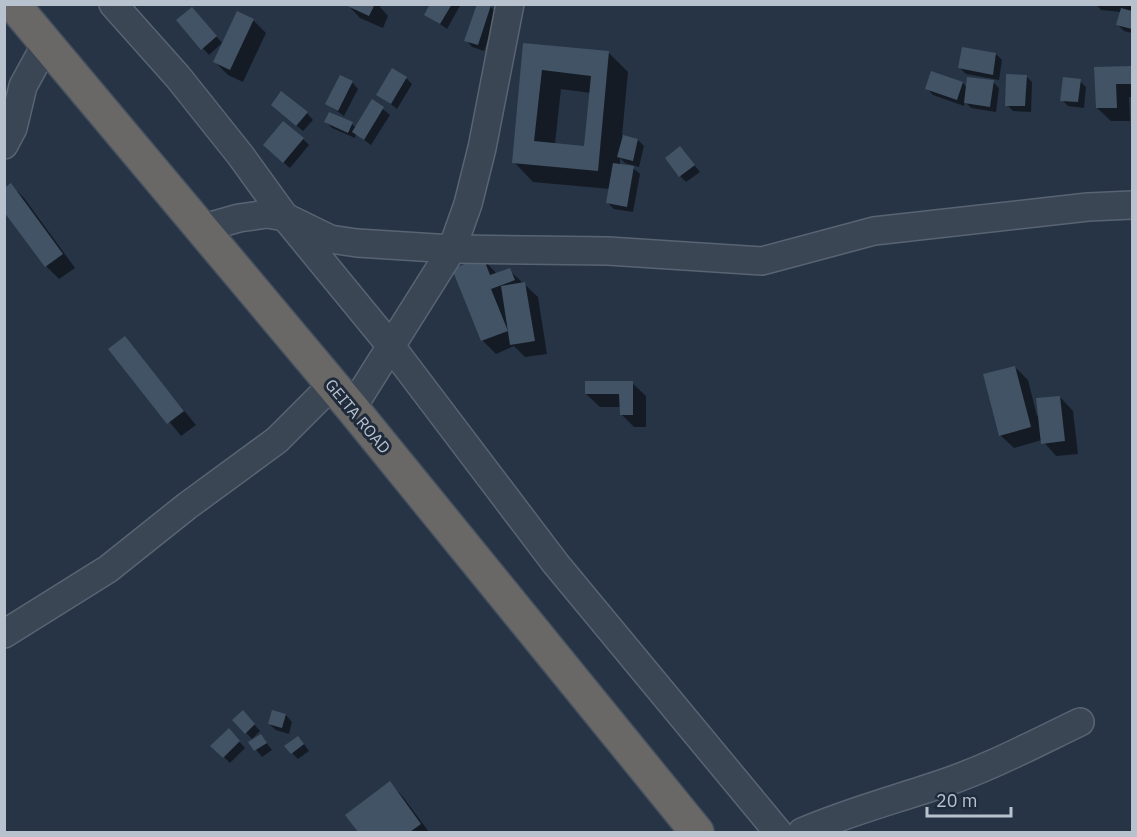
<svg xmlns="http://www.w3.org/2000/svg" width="1137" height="837" viewBox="0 0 1137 837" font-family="'IBM Plex Sans',sans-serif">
<rect width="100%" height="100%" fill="#263446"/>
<g fill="#0007" fill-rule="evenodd">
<path d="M347,4H381L380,7L388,16L383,28L360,18Z"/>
<path d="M431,4H461L447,29L426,14Z"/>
<path d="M478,4L491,7L497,13L484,51L472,47L466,40Z"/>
<path d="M1096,4H1132V33L1124,31L1118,25L1121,12L1101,10Z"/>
<path d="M198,15L222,43L209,55L178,21Z"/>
<path d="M253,20L266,33L243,82L228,75L215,62Z"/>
<path d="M525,45L609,53L628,72L622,136L638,140L644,146L639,167L625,163L620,158V165L633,168L640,174L633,212L614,209L608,203L610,189L533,182L514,162ZM561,89L591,93L586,148L555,144Z"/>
<path d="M996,54L1002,60L999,80L966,74L960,68Z"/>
<path d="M1132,67V97H1129L1130,121H1111L1097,108L1096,69Z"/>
<path d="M1026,76L1032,82L1031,112L1013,111L1007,105Z"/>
<path d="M406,78L412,84L397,109L378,94Z"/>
<path d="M992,81L999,88L996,112L971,108L965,102L964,106L933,95L927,88L963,83L967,88Z"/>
<path d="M1080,81L1086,87L1084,108L1068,106L1062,100Z"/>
<path d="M352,82L358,89L344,116L327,104Z"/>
<path d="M373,101L390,115L371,145L356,134L355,138L332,128L326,122L352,124L356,128Z"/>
<path d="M279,111L307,113L313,120L303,131Z"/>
<path d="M303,139L309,145L290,168L271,152Z"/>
<path d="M680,148L700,172L686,182L680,176Z"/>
<path d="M11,185L24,198L75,268L59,279L46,266Z"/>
<path d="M483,259L497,274L509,270L538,297L547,354L525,357L514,346L496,354L482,340Z"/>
<path d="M124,338L196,425L181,436L110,349Z"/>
<path d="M1015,367L1028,380L1037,416L1060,397L1073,411L1078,454L1056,456L1042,440L1014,448L1000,435Z"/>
<path d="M632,383L646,396V427H634L621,414V407H600L586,394Z"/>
<path d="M243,712L260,731L252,739L234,720Z"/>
<path d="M286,715L292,722L289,734L276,730L269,724Z"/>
<path d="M229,730L245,748L230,763L213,746Z"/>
<path d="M261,736L272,750L262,757L250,742Z"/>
<path d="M304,744L309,751L298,759L292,753Z"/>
<path d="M390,783L403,797L429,832H360L347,815Z"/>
</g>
<g fill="#425365" fill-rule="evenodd">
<path d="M343,4H375L369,16Z"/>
<path d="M430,4H452L440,24L424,15Z"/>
<path d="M477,4L491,5L478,45L464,41Z"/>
<path d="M192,7L217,36L201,50L176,20Z"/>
<path d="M1121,8L1132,11V29L1116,25Z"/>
<path d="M237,11L254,19L230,70L213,62Z"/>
<path d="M523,43L609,51L598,171L512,163ZM542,70L591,76L584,146L534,141Z"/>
<path d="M962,47L996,53L993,75L958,68Z"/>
<path d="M1132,66V84H1116L1117,108H1096L1094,67Z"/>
<path d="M392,68L407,77L391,104L376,95Z"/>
<path d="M931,71L963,82L957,100L925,89Z"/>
<path d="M1006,74L1027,75L1025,106H1005Z"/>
<path d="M340,75L353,81L338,111L325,104Z"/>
<path d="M967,77L994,80L990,107L964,103Z"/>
<path d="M1063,77L1081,79L1078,102L1060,101Z"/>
<path d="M281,91L308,112L296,126L271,105Z"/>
<path d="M372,99L384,107L364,140L352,132Z"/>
<path d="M329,112L353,122L348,133L324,122Z"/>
<path d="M283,121L304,138L283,163L263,145Z"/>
<path d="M623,135L638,139L633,161L617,157Z"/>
<path d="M680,146L695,165L679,177L665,158Z"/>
<path d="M613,163L634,166L627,207L606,203Z"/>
<path d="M11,183L63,254L45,267L4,212V188Z"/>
<path d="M483,257L490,275L510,268L515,280L491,289L508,331L481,341L452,269Z"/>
<path d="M525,282L535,341L510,345L501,286Z"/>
<path d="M125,336L184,411L167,424L108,349Z"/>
<path d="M1015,366L1031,427L999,436L983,374Z"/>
<path d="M585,381H633V415H620L619,394H585Z"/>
<path d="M1060,396L1065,441L1041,444L1036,398Z"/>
<path d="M243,710L255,724L245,734L232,720Z"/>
<path d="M272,710L286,714L282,728L268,724Z"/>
<path d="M229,728L240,741L223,758L210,746Z"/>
<path d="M261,734L267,743L254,751L248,742Z"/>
<path d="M298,736L304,744L291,754L284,746Z"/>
<path d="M390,781L421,824L410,832H358L345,815Z"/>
</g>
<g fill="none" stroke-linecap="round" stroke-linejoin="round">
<g stroke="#596472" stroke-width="30">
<g id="minor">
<path d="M113,4L178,77L241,156L285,217L390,345L556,564L778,832"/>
<path d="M4,145L13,128L23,86L46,44"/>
<path d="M200,229L239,218L267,214L285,217L330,239L357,243L452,249L608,251L762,261L874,231L1088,207L1132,205"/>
<path d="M352,408L452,249L468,204L482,148L510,4"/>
<path d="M4,634L108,569L187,506L277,440L332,385"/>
<path d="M802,832C848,812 894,800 941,784C989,768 1034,744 1080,722"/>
</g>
</g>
<g stroke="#45515f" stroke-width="36">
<path id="trunk" d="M13,4L352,408L697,832"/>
</g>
<use href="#minor" stroke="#3b4655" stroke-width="27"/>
<use href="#trunk" stroke="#6a6866" stroke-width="33"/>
</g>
<g text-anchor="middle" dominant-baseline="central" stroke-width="6" stroke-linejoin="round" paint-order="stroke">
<g font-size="16" fill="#b8c1ce" stroke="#1f2b3b">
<text transform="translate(358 416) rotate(50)">GEITA ROAD</text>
</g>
</g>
<rect width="1137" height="837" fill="none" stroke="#b8c1ce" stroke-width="12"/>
<path d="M927 807v9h84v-9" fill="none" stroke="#b8c1ce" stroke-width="3"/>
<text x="936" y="807" font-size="18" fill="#b8c1ce" stroke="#1f2b3b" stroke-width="4.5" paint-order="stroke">20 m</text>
</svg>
